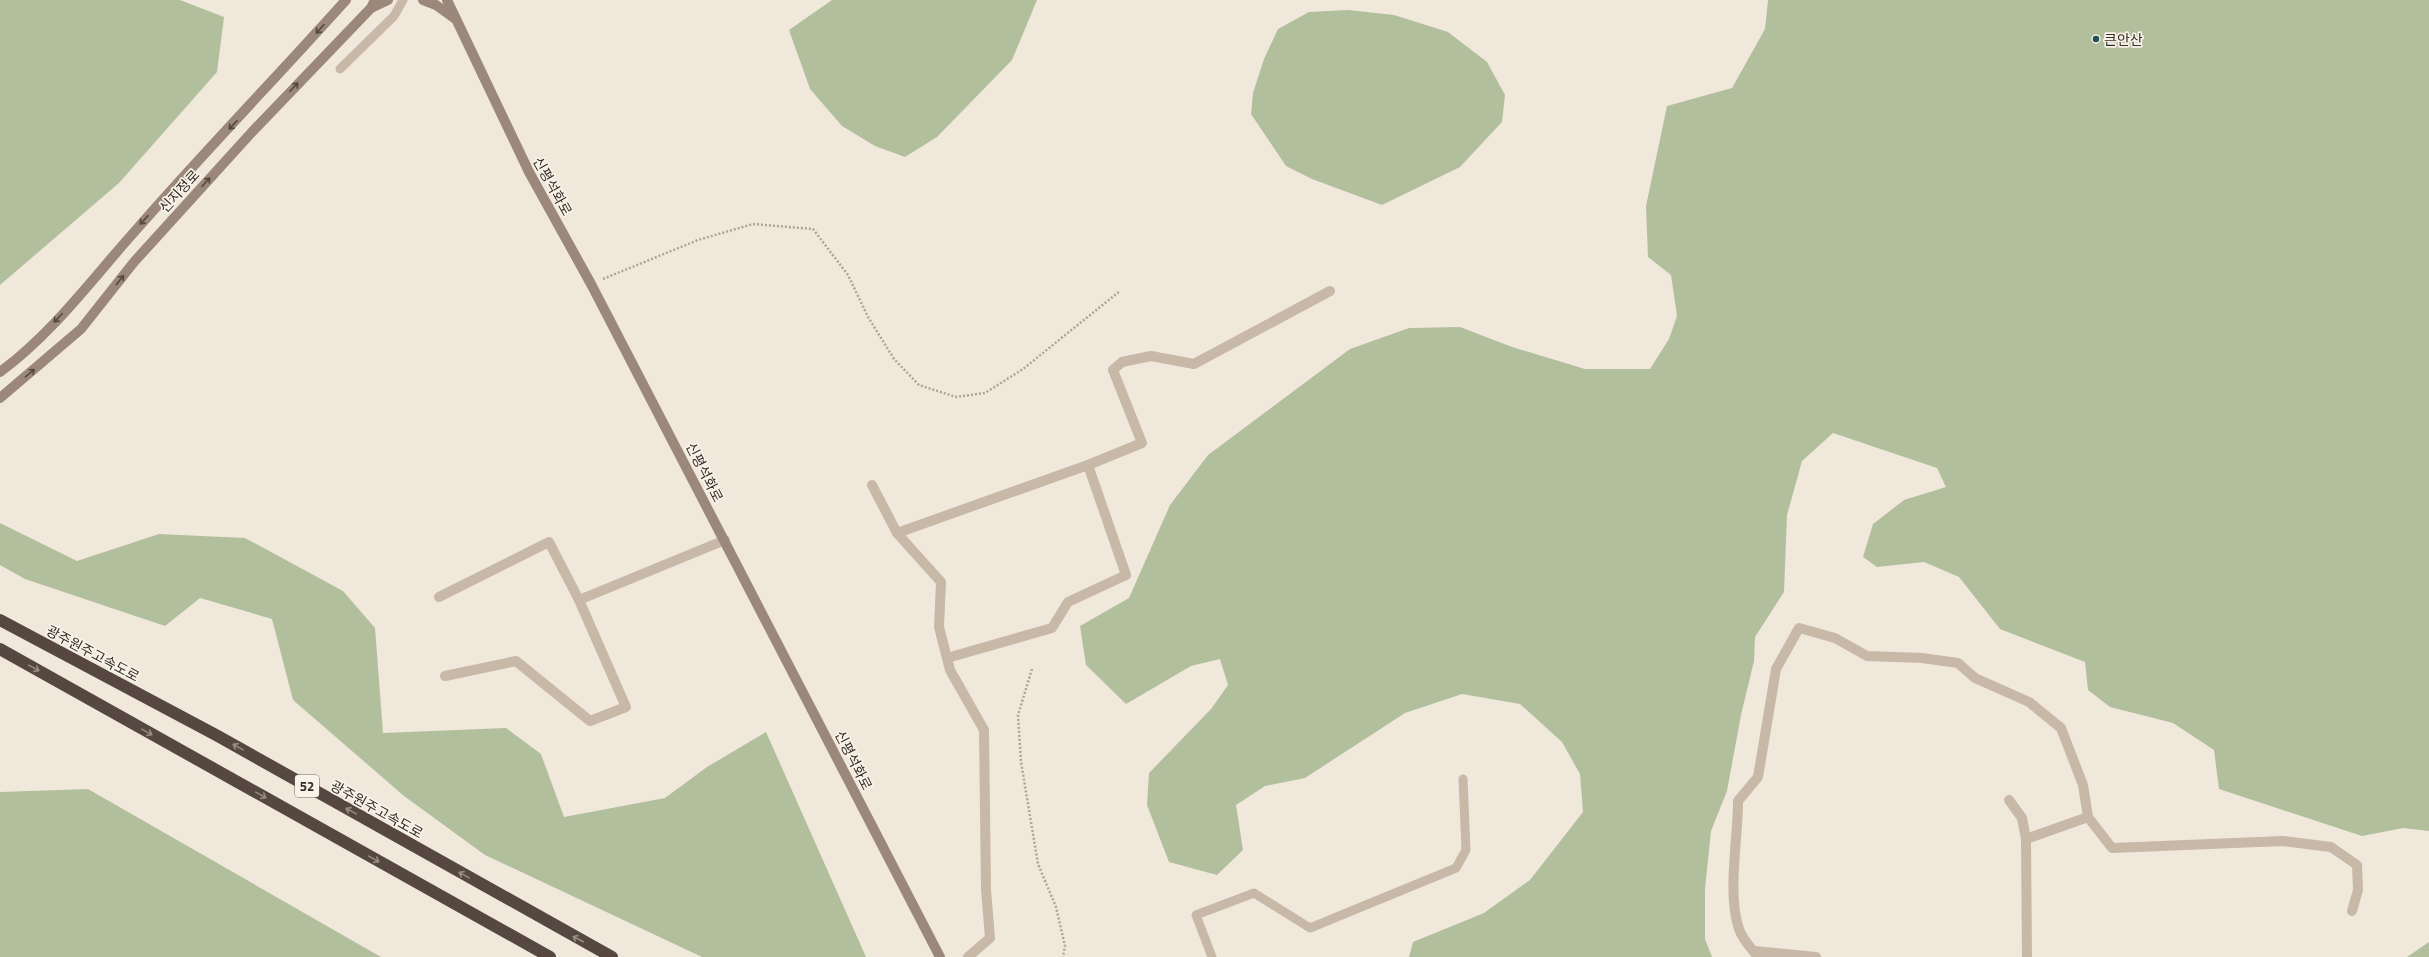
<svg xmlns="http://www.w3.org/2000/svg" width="2429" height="957" viewBox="0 0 2429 957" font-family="'Titillium Web','Noto Sans KR',sans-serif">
<rect width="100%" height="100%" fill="#f1e8dc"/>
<g fill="#b2bf9d">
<path d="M0,0H180L224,17L217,72L119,183L0,285Z"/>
<path d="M832,0H1037L1012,60L937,137L905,157L875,146L842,126L810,89L789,30Z"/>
<path d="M1768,0H2429V831L2403,828L2362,836L2219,789L2214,750L2173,723L2110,707L2088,690L2085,662L2000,629L1959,577L1924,562L1877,567L1863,557L1873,524L1904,500L1946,487L1937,468L1833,433L1802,461L1787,515L1784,592L1755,637L1754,661L1741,715L1727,791L1711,831L1705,889V939L1712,957H1409L1413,942L1484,913L1530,880L1583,812L1580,774L1562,742L1520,704L1462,694L1405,713L1305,778L1265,786L1236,805L1243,850L1217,875L1169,862L1147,805L1149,773L1211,709L1228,685L1220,659L1191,666L1126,704L1086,665L1080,626L1129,598L1170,505L1208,455L1350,349L1409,328L1460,327L1512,347L1585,369H1650L1669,339L1677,316L1671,275L1648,257L1646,206L1667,106L1732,88L1765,29Z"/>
<path d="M1348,10L1394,15L1448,32L1487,62L1505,95L1502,122L1460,167L1382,205L1312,179L1286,166L1251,114L1253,93L1264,59L1278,29L1309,12Z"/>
<path d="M0,523L77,561L159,534L245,538L343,591L375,628L383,733L506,728L541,754L564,817L665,798L707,767L766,732L866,957H702L485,855L404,796L293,700L272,619L200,598L165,626L25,579L0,565Z"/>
<path d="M88,789L381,957H0V792Z"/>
<path d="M2429,942V957H2407Z"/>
</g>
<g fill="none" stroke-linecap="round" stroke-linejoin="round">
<g stroke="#b4a293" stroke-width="2.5" stroke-dasharray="2 2" stroke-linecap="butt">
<path d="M603,279L698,240L753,224L813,229L848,275L868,317L894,359L919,385L956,397L985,393L1023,369L1120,291"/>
<path d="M1032,669L1018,715L1021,762L1038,864L1056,907L1065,946L1063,957"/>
</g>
<g stroke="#c8b8a8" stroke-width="9">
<path d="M340,69L394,16L403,0"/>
<path d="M1212,957L1196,915L1254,893L1310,928L1456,868L1466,850L1463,779"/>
</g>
<g stroke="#c8b8a8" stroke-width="10">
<path d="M872,485L897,533L941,582L939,627L950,670L984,730L986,890L990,938L968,957"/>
<path d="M897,533L1088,465L1142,443L1113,370L1122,362L1151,356L1194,364L1330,291"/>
<path d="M439,597L549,542L579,600L725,540"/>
<path d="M947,658L1052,628L1068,602L1126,575L1088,465"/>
<path d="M445,676L516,661L590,721L626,707L579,600"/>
<path d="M2009,800L2022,818L2026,839L2027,957"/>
<path d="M2026,839L2088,817"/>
<path d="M1754,951L1816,957"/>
<path d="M1758,957C1752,949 1742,939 1739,929C1727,893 1738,840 1738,801L1758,777L1776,669L1799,628L1835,638L1867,656L1922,658L1958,663L1975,678L2029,702L2061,728L2083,785L2088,817L2112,848L2283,841L2331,847L2357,865L2358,890L2352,911"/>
</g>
<g stroke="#9c887a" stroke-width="10">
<path d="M423,0L436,5L454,18"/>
<path d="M447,0L529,172L591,284L940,957"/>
<path d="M371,8L388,0"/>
<path d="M0,372C53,333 92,279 136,230C204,152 277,77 346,0"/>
<path d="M0,398L81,329L134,262L252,132L371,8L375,0"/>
</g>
<g stroke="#564840" stroke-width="12">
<path d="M0,620L216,735L612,957"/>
<path d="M0,649L550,957"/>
</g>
</g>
<defs><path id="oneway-shaft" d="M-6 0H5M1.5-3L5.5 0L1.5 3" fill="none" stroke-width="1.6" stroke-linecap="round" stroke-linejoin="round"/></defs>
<g stroke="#544841">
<use href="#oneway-shaft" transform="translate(320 29) rotate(132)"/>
<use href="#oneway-shaft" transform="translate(294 87) rotate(-46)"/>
<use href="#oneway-shaft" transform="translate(233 125) rotate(133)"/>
<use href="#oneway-shaft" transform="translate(206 182) rotate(-48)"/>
<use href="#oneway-shaft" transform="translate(144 220) rotate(133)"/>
<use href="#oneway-shaft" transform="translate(120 280) rotate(-52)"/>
<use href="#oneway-shaft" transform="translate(58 318) rotate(134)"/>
<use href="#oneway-shaft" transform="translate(30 373) rotate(-40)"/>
</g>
<g stroke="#978c83">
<use href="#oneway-shaft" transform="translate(34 668) rotate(29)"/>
<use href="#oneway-shaft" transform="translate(147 732) rotate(29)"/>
<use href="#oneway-shaft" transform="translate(238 747) rotate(-151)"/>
<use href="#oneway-shaft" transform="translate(261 795) rotate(29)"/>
<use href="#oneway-shaft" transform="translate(351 811) rotate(-151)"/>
<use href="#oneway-shaft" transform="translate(374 859) rotate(29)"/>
<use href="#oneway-shaft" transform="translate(464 875) rotate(-151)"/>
<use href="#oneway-shaft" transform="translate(578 939) rotate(-152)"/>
</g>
<circle fill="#204f55" stroke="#f8f2e8" stroke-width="1.5" cx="2096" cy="39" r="4"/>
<g text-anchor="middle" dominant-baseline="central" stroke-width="3.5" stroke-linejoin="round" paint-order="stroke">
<rect fill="#f8f2e8" stroke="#706862" stroke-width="1" x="295" y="775" width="24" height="22" rx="3"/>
<g font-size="13" font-weight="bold" fill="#352d28">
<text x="307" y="786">52</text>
</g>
<g font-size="14" fill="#352d28" stroke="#f8f2e8" text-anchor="start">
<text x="2104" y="39">큰안산</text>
</g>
<g font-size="14" fill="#352d28" stroke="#f8f2e8">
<text transform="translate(553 186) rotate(61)">신평석화로</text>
<text transform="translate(179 191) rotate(-48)">신지정로</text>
<text transform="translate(705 472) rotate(63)">신평석화로</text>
<text transform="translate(93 653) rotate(28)">광주원주고속도로</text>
<text transform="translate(854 760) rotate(63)">신평석화로</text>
<text transform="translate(377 809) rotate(29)">광주원주고속도로</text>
</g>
</g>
</svg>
